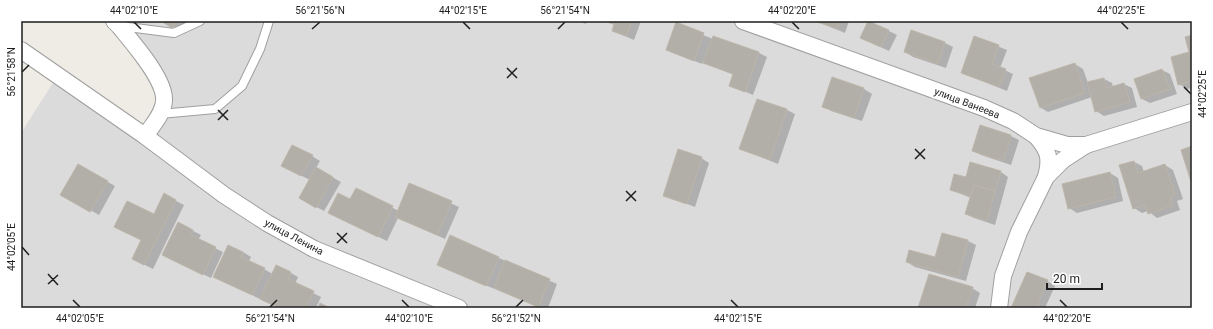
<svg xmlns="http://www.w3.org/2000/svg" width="1213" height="329" viewBox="0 0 1213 329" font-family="Roboto,sans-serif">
<rect width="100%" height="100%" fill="#eeece5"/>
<path fill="#dcdbdb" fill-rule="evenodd" d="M114,21H1192V308H21V133L58,75L145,135L164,101ZM1037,136L1085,145L1049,165Z"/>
<g fill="#0003">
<path d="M163,21H187L181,31Z"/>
<path d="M578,21H587L586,24Z"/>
<path d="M602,21H641L634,40L613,31L615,25Z"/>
<path d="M816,21H849L845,33Z"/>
<path d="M676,24L713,39L714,37L759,53L767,57L753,95L730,85L734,75L703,62L702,64L667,50Z"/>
<path d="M889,31L897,35L889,51L861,38Z"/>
<path d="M912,32L945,43L953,47L946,68L913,57L905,52Z"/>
<path d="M1192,36V88L1187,89L1179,84L1190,53Z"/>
<path d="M975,37L1007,50L1000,68L1013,74L1007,91L962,73Z"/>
<path d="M1075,64L1083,69L1088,83L1104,79L1112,83L1113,87L1124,84L1132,88L1137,107L1104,116L1096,111L1092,97L1048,112L1041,108Z"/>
<path d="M1162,70L1170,74L1177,94L1150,103L1142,99Z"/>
<path d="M832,79L864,89L872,94L862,121L831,111L823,106Z"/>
<path d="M757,100L787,110L795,114L778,164L741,149Z"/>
<path d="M1011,136L1019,140L1011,165L981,155L973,151Z"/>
<path d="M312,156L320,161L316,168L341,182L324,211L300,198L310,180L290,170Z"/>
<path d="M701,158L709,163L695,207L664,195Z"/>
<path d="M1134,162L1142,166L1144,172L1165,165L1173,170L1183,199L1177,201L1180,210L1157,218L1148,211L1142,213L1134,208Z"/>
<path d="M78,165L115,186L99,215L62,194Z"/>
<path d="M1001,172L1008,177L995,225L974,218L966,214L971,198L951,190L966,178Z"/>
<path d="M1110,173L1118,178L1123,201L1077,213L1069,208Z"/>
<path d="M410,184L459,207L445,239L398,218L387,241L337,217L351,201L356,190L399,211Z"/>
<path d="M164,195L184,205L153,269L141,263L154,216Z"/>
<path d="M178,223L201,235L198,240L223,252L211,278L171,259Z"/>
<path d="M942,234L968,241L976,245L966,281L915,267L907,262L936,259Z"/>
<path d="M243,252L251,257L249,261L273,274L291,273L298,277L295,284L321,297L316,308H279L222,281Z"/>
<path d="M499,258L557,284L548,308H541L446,269Z"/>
<path d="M1047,281L1055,286L1045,308H1012Z"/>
<path d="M972,288L980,293L975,308H919Z"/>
</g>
<g fill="#b2aea8" stroke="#bdb5a9">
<path d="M161,21H177L172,28Z"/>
<path d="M605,21H632L626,36L612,31L614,24Z"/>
<path d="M815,21H840L837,29Z"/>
<path d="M868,21L889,30L881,47L860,38Z"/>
<path d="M676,22L704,33L694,61L666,50Z"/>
<path d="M911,30L945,42L938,64L904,52Z"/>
<path d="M1192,35V81L1178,85L1171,57L1189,52L1185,37Z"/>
<path d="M713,36L759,52L745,92L729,86L733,74L703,63Z"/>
<path d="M974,36L999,45L992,64L1006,69L999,87L961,73Z"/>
<path d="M1075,63L1085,93L1040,108L1029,78Z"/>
<path d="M1162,69L1170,89L1141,99L1134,79Z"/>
<path d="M832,77L864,88L854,118L822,107Z"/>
<path d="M1104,78L1107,88L1124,83L1130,102L1095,112L1087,82Z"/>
<path d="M757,99L787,109L770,160L739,149Z"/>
<path d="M980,125L1011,135L1003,161L972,151Z"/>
<path d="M292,145L313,155L301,176L281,166Z"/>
<path d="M1192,146V185L1181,150Z"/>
<path d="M678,149L702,157L687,204L663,196Z"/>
<path d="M1134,161L1138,173L1165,164L1175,195L1170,197L1173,205L1148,214L1145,205L1133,209L1119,165Z"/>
<path d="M970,162L1001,171L995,191L974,185L970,196L950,190L954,174L966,177Z"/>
<path d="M78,164L108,181L90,212L60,195Z"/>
<path d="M316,167L333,177L316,208L299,198Z"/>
<path d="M1110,172L1116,197L1068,209L1062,184Z"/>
<path d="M409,183L452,201L437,235L395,217Z"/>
<path d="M974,185L995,191L987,221L965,214Z"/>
<path d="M356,188L393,206L378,237L328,213L338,193L350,199Z"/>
<path d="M164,193L176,200L144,265L132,259L141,240L114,227L127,201L154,214Z"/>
<path d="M178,222L193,230L191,235L216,247L203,275L162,255Z"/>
<path d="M942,233L968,240L958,277L906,262L909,250L935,257Z"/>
<path d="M450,235L499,257L486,286L437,265Z"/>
<path d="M228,245L243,252L241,257L265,268L252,295L213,277Z"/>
<path d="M505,260L550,279L538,307L494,288Z"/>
<path d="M276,265L291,272L288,279L314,291L306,308H279L260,299Z"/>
<path d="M1027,272L1048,280L1037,305L1044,308H1011Z"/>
<path d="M929,274L973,287L966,308H918Z"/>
<path d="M320,303L330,308H318Z"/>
</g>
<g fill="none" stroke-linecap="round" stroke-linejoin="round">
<g stroke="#9f9f9f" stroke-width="10">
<g id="service">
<path d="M120,26L174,33L200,21"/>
<path d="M160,114L215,109L242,86L260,49L269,21"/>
</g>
</g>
<g stroke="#9f9f9f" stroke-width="18">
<g id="minor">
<path d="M114,21L119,26C132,42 166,80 164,101C163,114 152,126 145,136"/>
<path d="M743,21L984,108L1013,121L1036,136L1067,145H1086L1192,112"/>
<path d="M21,50L145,136L224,195L267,223L314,249L459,308"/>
<path d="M1036,136C1049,151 1051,158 1046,177"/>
<path d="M999,308L1003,276L1019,232L1046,177L1063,160L1086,145"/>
</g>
</g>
<use href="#service" stroke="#fff" stroke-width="8"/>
<use href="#minor" stroke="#fff" stroke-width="16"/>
</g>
<path fill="none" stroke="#1e1e1e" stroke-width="1.5" d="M134,22L141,29M463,22L470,29M792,22L799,29M1121,22L1128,29M312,29L320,22M558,29L565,22M507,68L517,78M22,72L29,65M507,78L517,68M1184,87L1191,94M218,110L228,120M218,120L228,110M915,149L925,159M915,159L925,149M626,191L636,201M626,201L636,191M337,233L347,243M337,243L347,233M22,247L29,255M48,274L58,285M48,284L58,275M73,300L80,307M402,300L409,307M731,300L738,307M1060,300L1067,307M270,307L277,300M516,307L523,300"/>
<g text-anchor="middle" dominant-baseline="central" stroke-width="4" stroke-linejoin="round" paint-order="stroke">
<g font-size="10" fill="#1e1e1e" stroke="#fff">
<text transform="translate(967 103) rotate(21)">улица Ванеева</text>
<text transform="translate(294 237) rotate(28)">улица Ленина</text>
</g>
</g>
<rect width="1213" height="329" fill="none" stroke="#ffffff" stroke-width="44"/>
<path d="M1047 283v6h55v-6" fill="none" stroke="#1e1e1e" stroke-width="2"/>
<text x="1053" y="283" font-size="12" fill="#1e1e1e" stroke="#ffffff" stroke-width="3" paint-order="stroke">20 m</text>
<rect x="22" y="22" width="1169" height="285" fill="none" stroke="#1e1e1e" stroke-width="1.5"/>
<g font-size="10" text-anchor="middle" fill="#1e1e1e">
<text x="134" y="14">44°02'10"E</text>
<text x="320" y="14">56°21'56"N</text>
<text x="463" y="14">44°02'15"E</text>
<text x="565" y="14">56°21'54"N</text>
<text x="792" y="14">44°02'20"E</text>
<text x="1121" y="14">44°02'25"E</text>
<text transform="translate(11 72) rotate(-90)" y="4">56°21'58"N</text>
<text transform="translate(1202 94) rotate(-90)" y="4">44°02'25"E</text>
<text transform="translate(11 247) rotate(-90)" y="4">44°02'05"E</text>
<text x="80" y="322">44°02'05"E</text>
<text x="270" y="322">56°21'54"N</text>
<text x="409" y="322">44°02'10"E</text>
<text x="516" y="322">56°21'52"N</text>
<text x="738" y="322">44°02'15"E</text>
<text x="1067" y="322">44°02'20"E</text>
</g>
</svg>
